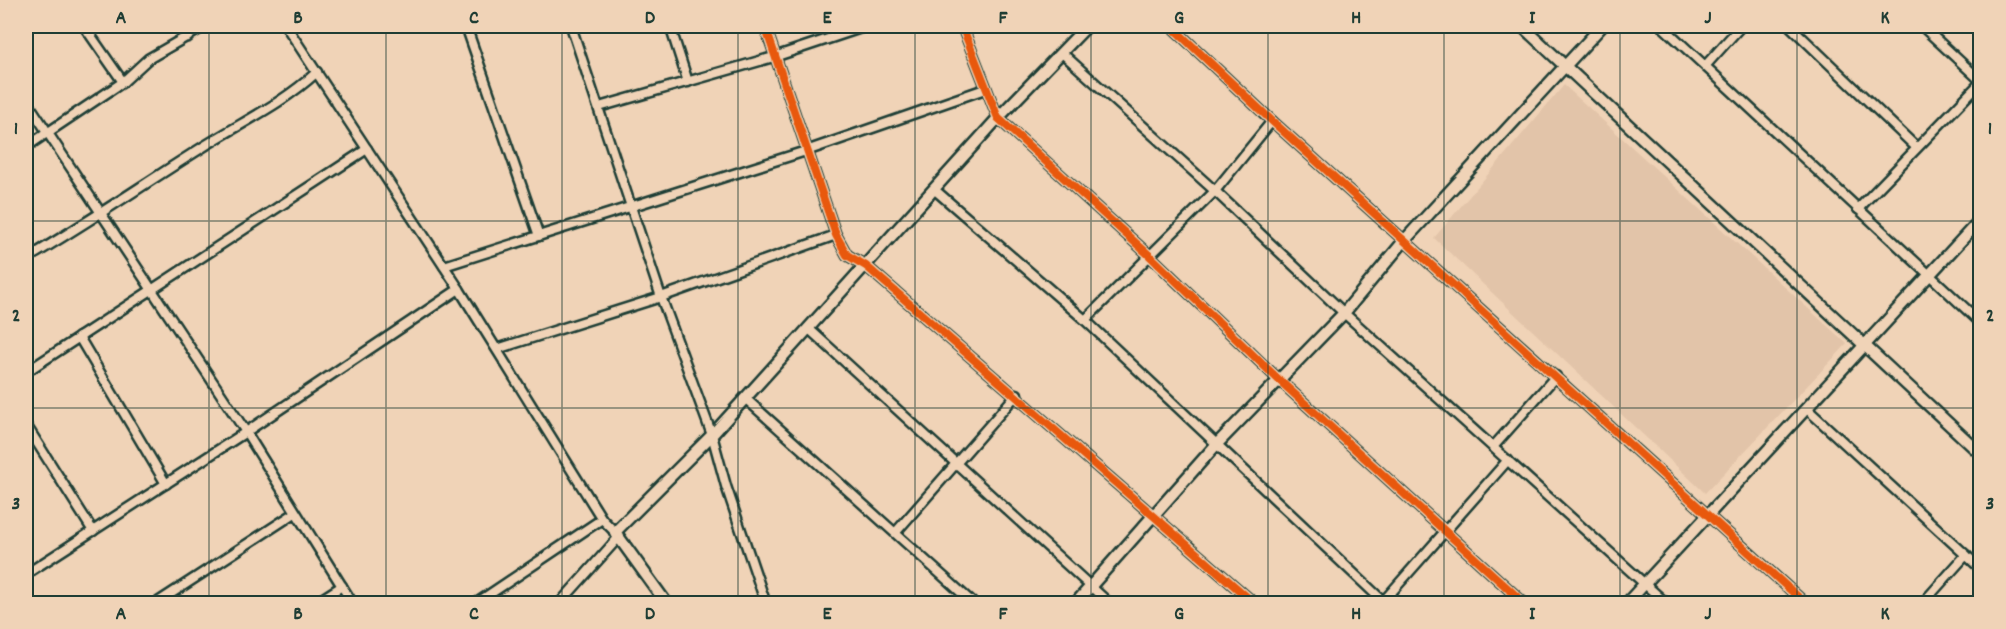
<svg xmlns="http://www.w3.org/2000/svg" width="2006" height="629" viewBox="0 0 2006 629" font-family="Dekko,sans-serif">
<rect width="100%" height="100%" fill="#f0d3b7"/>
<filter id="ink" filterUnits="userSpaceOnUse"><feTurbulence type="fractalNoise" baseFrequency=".0167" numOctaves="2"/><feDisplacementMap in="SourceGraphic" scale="12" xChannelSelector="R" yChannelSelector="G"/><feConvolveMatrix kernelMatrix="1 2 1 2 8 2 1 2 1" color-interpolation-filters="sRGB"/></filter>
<g filter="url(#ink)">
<path fill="#e2c4a9" d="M1564,85L1847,344L1705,493L1434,238Z"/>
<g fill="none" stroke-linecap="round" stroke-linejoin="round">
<g stroke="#1f3d34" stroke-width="13">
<g id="minor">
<path d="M84,26L123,82"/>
<path d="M181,26L188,37"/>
<path d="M286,26L459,289L602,519L615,532"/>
<path d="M466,26L539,236"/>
<path d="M571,26L661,297L712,435L726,486L766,604"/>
<path d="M670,26L688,82"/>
<path d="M765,26L836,235L847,255L866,266L1255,604"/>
<path d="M962,26L998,118L1149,255L1279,380L1525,604"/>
<path d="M1171,26L1272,121L1806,604"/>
<path d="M1662,26L1980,322"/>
<path d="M1790,26L1916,147"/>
<path d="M1922,26L1980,80"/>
<path d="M1062,53L1215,191L1344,313L1667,604"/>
<path d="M1706,65L1741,26"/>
<path d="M26,100L246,432L353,604"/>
<path d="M599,107L777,56L867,26"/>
<path d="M26,147L123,82L148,59L205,26"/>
<path d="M935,190L1085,320L1386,604"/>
<path d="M1858,209L1980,83"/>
<path d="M26,259C86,224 144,184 203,147C244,121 281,105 317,72"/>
<path d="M444,266L809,150L985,89"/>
<path d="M1085,320L1215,191L1272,121"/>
<path d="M808,328L1110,604"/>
<path d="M79,337L166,484"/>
<path d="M497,349L661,297L836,235"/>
<path d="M26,372L367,149"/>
<path d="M746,399L974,604"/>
<path d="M1806,408L1980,568"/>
<path d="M26,425L93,531"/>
<path d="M1493,447L1556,376"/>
<path d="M896,532L1017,394"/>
<path d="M26,574L246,432L459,289"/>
<path d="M26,597L31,604"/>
<path d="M155,604L295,513"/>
<path d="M314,604L342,586"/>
<path d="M475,604L602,519"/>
<path d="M559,604L619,537"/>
<path d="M1381,604L1508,460"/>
<path d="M1922,604L1966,555"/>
</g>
</g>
<g stroke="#1f3d34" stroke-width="15">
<g id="tertiary">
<path d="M1522,26L1980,453"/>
<path d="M667,604L615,532L712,435L998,118L1087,26"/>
<path d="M1075,604L1215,446L1344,313L1404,241L1602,26"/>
<path d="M1626,604L1980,220"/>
</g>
</g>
<use href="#minor" stroke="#f0d3b7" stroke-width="8"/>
<use href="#tertiary" stroke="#f0d3b7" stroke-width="10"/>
<g stroke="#f0d3b7" stroke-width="11">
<g id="cycleway">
<path d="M765,26L836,235L847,255L866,266L1255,604"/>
<path d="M962,26L998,118L1149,255L1279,380L1525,604"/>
<path d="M1171,26L1272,121L1806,604"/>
</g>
</g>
<use href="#cycleway" stroke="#e8590c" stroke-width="8"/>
</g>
</g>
<path fill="none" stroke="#1f3d34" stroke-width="1.5" stroke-opacity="0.55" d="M209,26V604M386,26V604M562,26V604M738,26V604M915,26V604M1091,26V604M1268,26V604M1444,26V604M1620,26V604M1797,26V604M26,221H1980M26,408H1980"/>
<rect width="2006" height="629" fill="none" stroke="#f0d3b7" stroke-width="66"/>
<rect x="33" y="33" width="1940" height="563" fill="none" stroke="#1f3d34" stroke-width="2"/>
<g font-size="20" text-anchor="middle" font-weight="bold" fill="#1f3d34">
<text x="121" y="23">A</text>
<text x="298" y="23">B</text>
<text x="474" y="23">C</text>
<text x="650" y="23">D</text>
<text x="827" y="23">E</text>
<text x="1003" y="23">F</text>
<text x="1179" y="23">G</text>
<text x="1356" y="23">H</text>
<text x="1532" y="23">I</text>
<text x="1708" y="23">J</text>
<text x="1885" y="23">K</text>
<text x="16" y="134">1</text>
<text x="1990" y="134">1</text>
<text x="16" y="321">2</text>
<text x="1990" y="321">2</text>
<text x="16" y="509">3</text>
<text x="1990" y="509">3</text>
<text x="121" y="619">A</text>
<text x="298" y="619">B</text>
<text x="474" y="619">C</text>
<text x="650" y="619">D</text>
<text x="827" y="619">E</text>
<text x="1003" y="619">F</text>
<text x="1179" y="619">G</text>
<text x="1356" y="619">H</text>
<text x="1532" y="619">I</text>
<text x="1708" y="619">J</text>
<text x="1885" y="619">K</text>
</g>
</svg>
